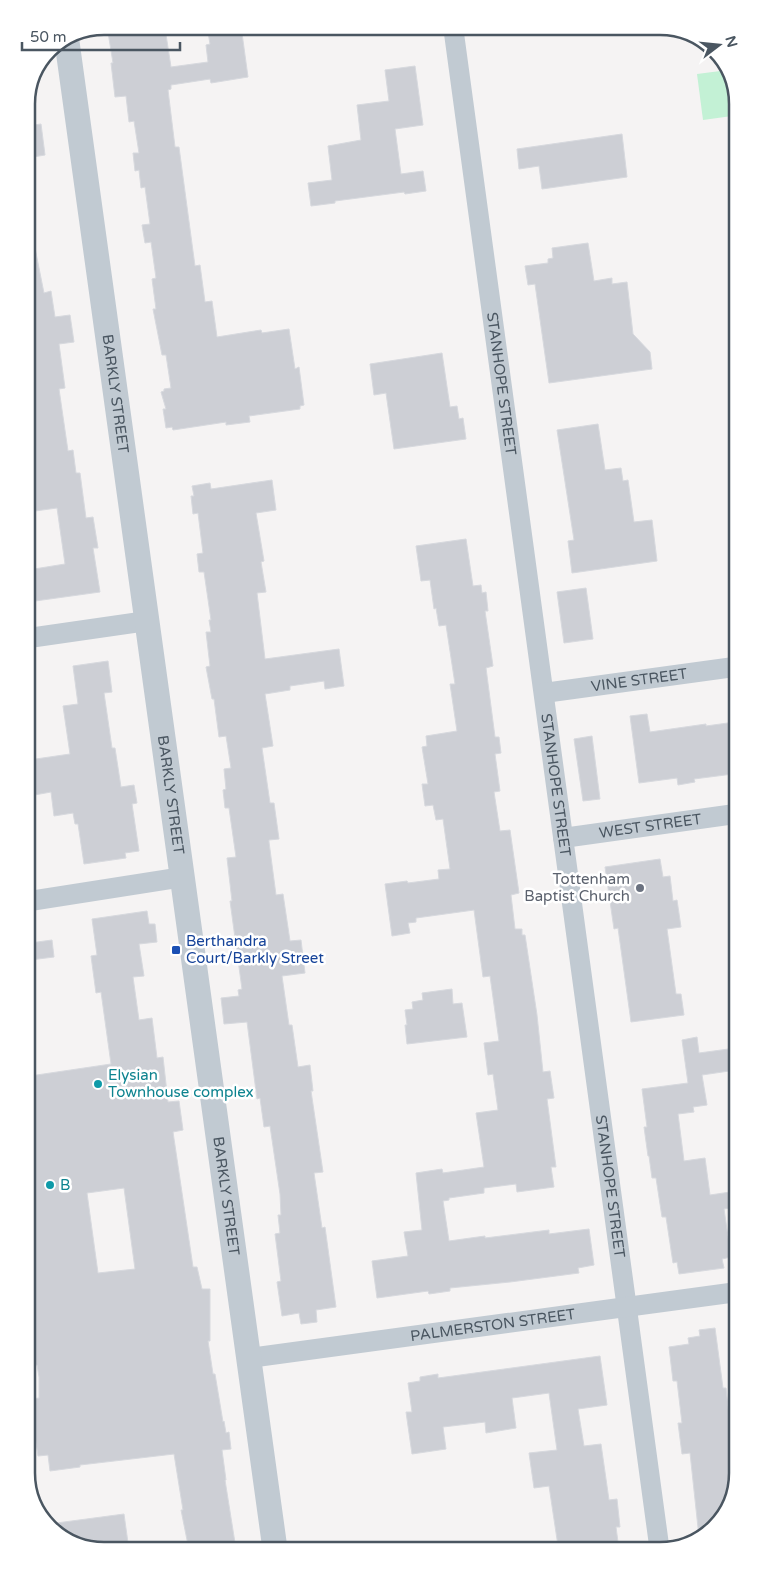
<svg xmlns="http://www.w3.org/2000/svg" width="764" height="1577" viewBox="0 0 764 1577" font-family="'Varela Round',sans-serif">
<rect width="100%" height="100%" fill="#f5f3f3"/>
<path fill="#c3f1d5" d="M728,70L732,75V116L703,120L697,74Z"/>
<g fill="#cdcfd5" stroke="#d7d9de" fill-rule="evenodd">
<path d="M107,26H158V29L165,28L171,67L208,62L206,45L210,44L207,26H241L248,77L211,83L210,79L171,85V89L168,90L175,147H179L195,266L200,265L205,302L212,301L217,337L261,330L262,333L289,329L295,369L299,367L304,405L300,406V409L249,416L250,422L226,425V422L173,430L172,427L166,428L163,409H166L161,392L164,391V389L171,388L166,355H162L153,309H156L152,279L156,278L151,242L145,243L142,225L150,224L145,187L141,188L139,170L135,171L133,153H139L134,121L129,122L126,96L115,97L111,63H113Z"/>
<path d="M415,66L423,125L395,129L401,174L423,171L426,191L405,194L404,192L335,201V203L311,206L308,183L332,180L328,146L361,140L357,105L389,101L385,70Z"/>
<path d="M41,124L45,155L27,158V126Z"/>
<path d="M622,134L627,177L542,189L539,166L519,169L517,149Z"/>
<path d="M588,243L594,281L612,278V284L627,282L633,334L650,352L652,369L549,383L535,284L528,285L525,266L548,263V259L553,258L552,248Z"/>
<path d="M35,248L44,293L51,291L55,317L70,315L74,342L59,344L65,388L59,389L68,451L73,450L76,473H80L86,518L93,517L98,548H93L100,592L28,602V570L65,564L57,508L28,512V480H34L28,438L27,249Z"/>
<path d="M442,353L450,407L457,406L459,419L463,418L466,439L394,449L386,393L374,395L370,364Z"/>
<path d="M598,424L605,470L621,468L623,481L628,480L634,522L652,520L657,561L572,573L568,541L574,540L557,430Z"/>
<path d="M272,480L276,510L256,513L264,561L261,562L266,592L257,593L265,659L339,649L344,686L325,689L324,681L290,686V690L265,694L273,746L262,748L270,803H274L279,839L269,840V842L276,895L283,894L290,941L301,940L305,973L282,976L289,1025H292L298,1067L310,1065L313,1091H311L323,1172L314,1173L322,1228L325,1227L336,1307L316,1310L317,1322L301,1324L299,1313L282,1316L277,1282L281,1281L275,1234L280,1233L278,1215H281L280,1194L270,1126L264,1127L260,1098L257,1099L247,1022L224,1024L221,998L239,996L238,990L242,989L230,901H232L227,858L236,857L229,808H225L223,790L226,789L224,769L231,768L226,736L219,737L214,699H212L206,667L210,666L206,632H211L209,620H211L204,572H199L197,554L203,553L198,513L193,514L191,496H194L192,486L210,483L211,489Z"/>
<path d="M466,539L473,586L481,585L482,593L486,592L488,611H485L493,666L486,668L495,737H499L501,753L495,754L500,791L494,792L500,831L510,830L519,893L511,895L515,929H522V935H525L537,1015L543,1072L550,1071L554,1098L547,1099L556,1167H551L554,1187L517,1192L516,1184L484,1188V1193L449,1198V1200L443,1201L449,1241L485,1236V1238L549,1230V1234L589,1229L594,1265L578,1268L579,1273L510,1282L450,1288V1291L429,1294L428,1291L377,1298L372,1261L408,1256L404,1232L422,1230L416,1173L442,1169L443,1173L484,1167L476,1113L498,1110L493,1074L488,1075L484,1043L499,1041L490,976L483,977L474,910L416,918V922L408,923L410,933L392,936L385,884L407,881L408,883L439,879L438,870L450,869L443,819L436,820L433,805L425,806L422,784H428L422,747L427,746L426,736L457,731L450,684H455L446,625L439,626L436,608L434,609L430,580L421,581L416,546Z"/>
<path d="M586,588L593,639L564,643L557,592Z"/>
<path d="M108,661L112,692L104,693L112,748H115L121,787L134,785L137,803L132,804L139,851L125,853L126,858L84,864L78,824H75L73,813L54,816L51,792L29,796V760L70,754L63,706L78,704L73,666Z"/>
<path d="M647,714L650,732L706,724V726L735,722V769L732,770L733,774L694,779L695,782L678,785L677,778L639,783L630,716Z"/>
<path d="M592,736L600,799L583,801L574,739Z"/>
<path d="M660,859L663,877L670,876L673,901L677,900L681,927L667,929L676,994H681L684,1015L631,1022L618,928L614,929L605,867Z"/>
<path d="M147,911L149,924H155L157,942L139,944L144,976L133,977L139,1020L152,1018L157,1058L163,1057L168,1102L179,1101L183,1130L173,1132L193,1267H197L202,1289H210V1341H208L213,1374H215L223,1422L224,1421L226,1433L229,1432L231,1449L222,1450L226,1480H225L236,1549L189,1550L181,1510H183L174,1454L80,1465V1467L50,1471L48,1455L38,1456L33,1423H32V1399L39,1398V1377L37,1365H34L31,1350L30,1076L111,1064L101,992L96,993L91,956L97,955L92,919ZM124,1188L135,1269L98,1273L87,1193Z"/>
<path d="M52,940L54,957L30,960V943Z"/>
<path d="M452,989L453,1004L462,1003L467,1037L407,1044L405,1025H407L405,1010L413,1009L412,1002L423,1000L422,993Z"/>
<path d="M697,1037L699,1053L736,1048V1070L702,1075L707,1105L693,1107L694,1112L678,1114L684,1161L705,1158L710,1195L737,1191V1207L724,1209L731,1257L722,1259L724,1268L679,1274L677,1262L673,1263L666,1217H662L656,1178H652L649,1156H648L644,1127H647L642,1089L688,1083L682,1040Z"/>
<path d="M715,1328L723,1388H726L729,1416L735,1415L738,1432V1473L724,1516L699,1537L690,1453L682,1454L678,1423H682L677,1381H673L669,1347L689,1344L688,1338L700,1336L699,1330Z"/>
<path d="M600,1356L607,1405L578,1409L584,1446L601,1444L609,1500L617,1499L620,1527H616L618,1542L612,1543V1546H558L549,1486L534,1488L529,1453L557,1450L549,1393L512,1398L516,1428L486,1433L485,1422L443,1427L446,1449L412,1454L406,1412H412L408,1383L420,1381V1377L438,1374V1378Z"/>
<path d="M124,1514L129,1550L100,1551L57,1535L49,1524Z"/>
</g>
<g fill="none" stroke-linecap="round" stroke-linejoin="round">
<g stroke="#c1cad2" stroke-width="20">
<path id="s1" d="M453,26L659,1545"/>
<path d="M29,638L147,621"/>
<path id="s2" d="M544,693L734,667"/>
<path id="s3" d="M563,838L735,814"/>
<path d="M30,901L183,877"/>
<path id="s4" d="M249,1358L737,1292"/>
</g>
<path stroke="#c1cad2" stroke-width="25" id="s5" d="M67,42L275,1549"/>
</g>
<circle fill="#6b7280" stroke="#fff" stroke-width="2" cx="640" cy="888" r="5"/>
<rect fill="#1a4fb4" stroke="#fff" stroke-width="2" x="171" y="945" width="10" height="10" rx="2.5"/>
<g fill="#0f9aa8" stroke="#fff" stroke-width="2">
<circle cx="98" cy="1084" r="5"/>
<circle cx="50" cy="1185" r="5"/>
</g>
<g text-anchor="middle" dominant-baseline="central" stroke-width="5" stroke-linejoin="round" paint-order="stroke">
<g font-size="15" fill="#4a5661" stroke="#fff">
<text stroke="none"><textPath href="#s1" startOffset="361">STANHOPE STREET</textPath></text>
<text stroke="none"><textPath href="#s5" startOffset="355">BARKLY STREET</textPath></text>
<text stroke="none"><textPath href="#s2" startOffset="96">VINE STREET</textPath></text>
<text stroke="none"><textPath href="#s1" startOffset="766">STANHOPE STREET</textPath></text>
<text stroke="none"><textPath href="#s5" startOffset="760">BARKLY STREET</textPath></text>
<text stroke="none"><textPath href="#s3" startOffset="88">WEST STREET</textPath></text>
<text stroke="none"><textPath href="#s1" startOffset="1171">STANHOPE STREET</textPath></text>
<text stroke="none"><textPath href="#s5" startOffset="1165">BARKLY STREET</textPath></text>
<text stroke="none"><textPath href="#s4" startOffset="246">PALMERSTON STREET</textPath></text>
</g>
<g font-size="15" fill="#5b616d" stroke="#fff" text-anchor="end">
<text x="630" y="879">Tottenham<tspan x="630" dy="17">Baptist Church</tspan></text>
</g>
<g font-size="15" fill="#164399" stroke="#fff" text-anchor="start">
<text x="186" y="941">Berthandra<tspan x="186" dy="17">Court/Barkly Street</tspan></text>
</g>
<g font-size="15" fill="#0d838f" stroke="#fff" text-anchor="start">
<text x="108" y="1075">Elysian<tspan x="108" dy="17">Townhouse complex</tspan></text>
<text x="60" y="1185">B</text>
</g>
</g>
<path d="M0 0H764V1577H0ZM104 35H660A69 69 0 0 1 729 104V1473A69 69 0 0 1 660 1542H104A69 69 0 0 1 35 1473V104A69 69 0 0 1 104 35Z" fill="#fff" fill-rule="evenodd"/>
<path fill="none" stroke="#4a5661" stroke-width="2.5" d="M104 35H660A69 69 0 0 1 729 104V1473A69 69 0 0 1 660 1542H104A69 69 0 0 1 35 1473V104A69 69 0 0 1 104 35Z"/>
<g transform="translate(719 45) rotate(74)" stroke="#ffffff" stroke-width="4" paint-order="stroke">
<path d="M0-4L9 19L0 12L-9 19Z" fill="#4a5661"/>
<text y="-8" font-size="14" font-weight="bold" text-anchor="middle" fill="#4a5661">N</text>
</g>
<path d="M22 42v8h158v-8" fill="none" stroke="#4a5661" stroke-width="2.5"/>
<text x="30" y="42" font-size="15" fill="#4a5661" stroke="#ffffff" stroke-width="4" paint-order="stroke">50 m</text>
</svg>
